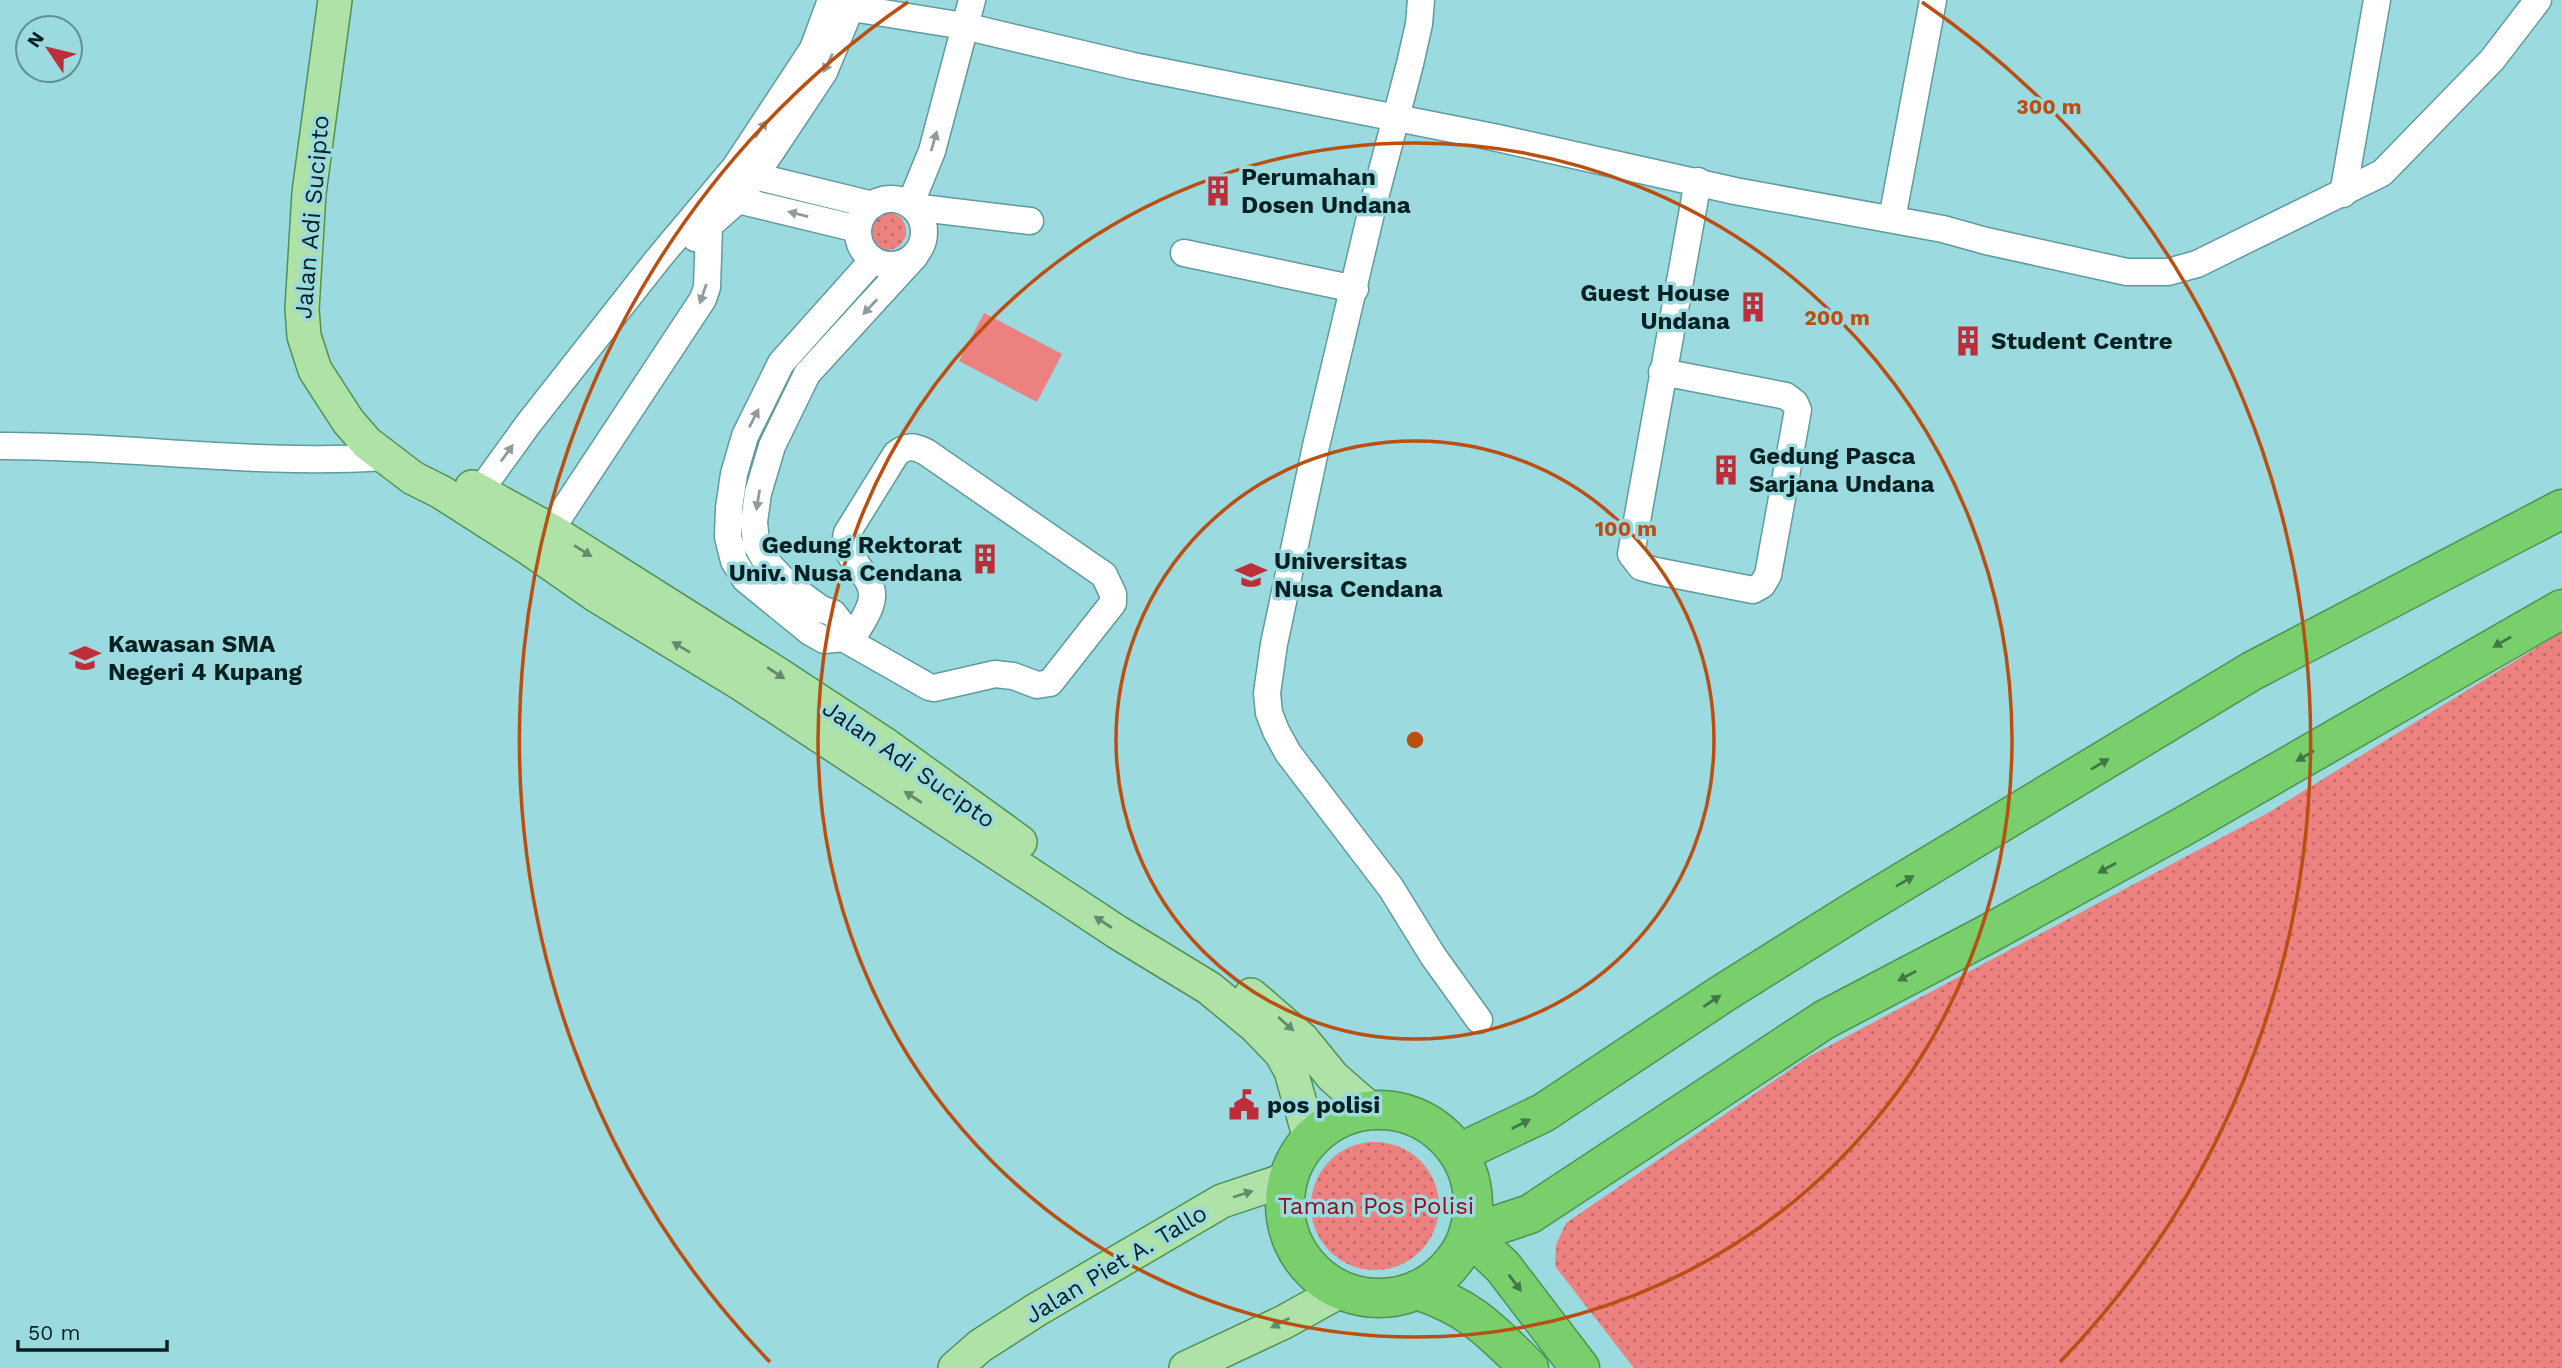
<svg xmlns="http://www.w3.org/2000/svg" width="2562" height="1368" viewBox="0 0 2562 1368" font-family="'Work Sans',sans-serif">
<defs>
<pattern id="grass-dots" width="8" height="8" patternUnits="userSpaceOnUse" patternTransform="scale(1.75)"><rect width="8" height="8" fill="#ec8180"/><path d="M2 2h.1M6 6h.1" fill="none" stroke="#bd6968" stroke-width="1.8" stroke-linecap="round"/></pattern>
</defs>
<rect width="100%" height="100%" fill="#9bdade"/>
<g fill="url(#grass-dots)">
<circle cx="887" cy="231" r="19"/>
<path d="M2562,632V1368H1634L1555,1266L1556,1245L1566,1223L1810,1056L2266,814Z"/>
<circle cx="1375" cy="1206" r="64"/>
</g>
<path fill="#ec8180" d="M984,313L1062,354L1037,402L959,361Z"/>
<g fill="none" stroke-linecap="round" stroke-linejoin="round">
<g stroke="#5e9b9f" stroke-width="29">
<g id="minor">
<path d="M833,0L852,8L964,26L1133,66L1493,137L1735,191L1943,229L1986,241L2127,272H2168L2197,264L2382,173L2492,60L2538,0"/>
<path d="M1421,0L1419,24L1410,64L1372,209L1316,446L1274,644L1267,693L1269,713L1276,731L1288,753L1391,888L1433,956L1479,1020"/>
<path d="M740,169L754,176L873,205"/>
<path d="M2343,194L2377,0"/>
<circle cx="891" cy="232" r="33"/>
<path d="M738,200L858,229"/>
<path d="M910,205L932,151L972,0"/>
<path d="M913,207L1030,221"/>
<path d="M1892,219L1933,0"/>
<path d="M695,238L738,200L773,149L824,72L854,0"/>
<path d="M1184,253L1355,289"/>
<path d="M873,260L781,363L745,436L734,474L729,508L728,537L734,561L745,579L810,632L824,640L845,638L844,627L833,613L821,609L788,585L765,560L756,544L754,522L758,493L772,446L807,374L915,256"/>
<path d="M1662,372L1786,396L1795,403L1798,410L1768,575L1762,585L1753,590L1656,571L1641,567L1631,554L1698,181"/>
<path d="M0,446C128,445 256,466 384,457"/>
<path d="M469,506L529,423L658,259L736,166L813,49L831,0"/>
<path d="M540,546L703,299L707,287L709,227"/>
<path d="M845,638L850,642L929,687L934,688L995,674L1013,676L1037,685L1050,683L1113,603V594L1104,575L926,452C913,446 907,445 896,454L847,533C840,559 874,573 872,597C871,612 857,629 850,642"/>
</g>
</g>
<g stroke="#509252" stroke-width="36">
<g id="major">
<path d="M335,0L309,193L302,309L304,336L315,370L348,421L367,443L413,478L441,492L527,547L597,596L743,685L1117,932L1209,988L1255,1026L1281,1053L1291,1071L1310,1139"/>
<path d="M472,487L550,530L776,673L886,745L1020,842"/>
<path d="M1251,995L1302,1039L1333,1077L1371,1110"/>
<path d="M955,1368L980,1346L1036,1310L1222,1201L1288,1179"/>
<path d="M1186,1368L1284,1322L1340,1291"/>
</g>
</g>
<g stroke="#509252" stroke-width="41">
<g id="highway">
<circle cx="1379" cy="1204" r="94"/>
<path d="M1459,1153L1543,1113L1722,994L1856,910L2252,671L2562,509"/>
<path d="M1470,1227L1497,1225L1530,1214L1824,1020L1984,936L2184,826L2562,609"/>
<path d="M1468,1234L1503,1267L1580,1368"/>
<path d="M1417,1290C1471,1308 1489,1329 1529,1368"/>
</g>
</g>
<use href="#minor" stroke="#fff" stroke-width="26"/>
<use href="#major" stroke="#aee2a7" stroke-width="33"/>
<use href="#highway" stroke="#78cf6c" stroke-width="38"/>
</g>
<defs><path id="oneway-solid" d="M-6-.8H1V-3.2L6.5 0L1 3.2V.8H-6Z" transform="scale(1.75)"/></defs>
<g fill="#8f9b9c">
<use href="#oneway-solid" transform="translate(828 63) rotate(116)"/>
<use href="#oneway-solid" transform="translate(761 129) rotate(-56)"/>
<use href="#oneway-solid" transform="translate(934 141) rotate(-74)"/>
<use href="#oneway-solid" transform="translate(798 214) rotate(-166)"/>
<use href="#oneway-solid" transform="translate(703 294) rotate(109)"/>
<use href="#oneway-solid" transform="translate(870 307) rotate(133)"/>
<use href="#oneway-solid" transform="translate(754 418) rotate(-63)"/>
<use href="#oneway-solid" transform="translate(507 453) rotate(-54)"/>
<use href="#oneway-solid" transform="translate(758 500) rotate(99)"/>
</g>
<g fill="#638b6c">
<use href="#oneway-solid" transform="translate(583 551) rotate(32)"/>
<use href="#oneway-solid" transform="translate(681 647) rotate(-149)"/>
<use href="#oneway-solid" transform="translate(776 673) rotate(33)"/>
<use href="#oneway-solid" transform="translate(913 797) rotate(-147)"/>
<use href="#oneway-solid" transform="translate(1103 922) rotate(-147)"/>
<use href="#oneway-solid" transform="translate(1286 1024) rotate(42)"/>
<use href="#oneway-solid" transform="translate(1243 1194) rotate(-18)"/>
<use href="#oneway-solid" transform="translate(1280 1323) rotate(153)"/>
</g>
<g fill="#407848">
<use href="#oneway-solid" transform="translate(2502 642) rotate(150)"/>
<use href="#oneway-solid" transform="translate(2305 756) rotate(150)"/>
<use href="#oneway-solid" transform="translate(2100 764) rotate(-31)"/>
<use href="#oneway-solid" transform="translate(2107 868) rotate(151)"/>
<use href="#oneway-solid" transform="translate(1905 881) rotate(-31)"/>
<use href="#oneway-solid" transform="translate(1907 976) rotate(152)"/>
<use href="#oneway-solid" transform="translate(1712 1001) rotate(-34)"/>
<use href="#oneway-solid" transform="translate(1521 1124) rotate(-27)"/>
<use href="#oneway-solid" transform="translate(1515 1283) rotate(53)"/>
</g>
<g fill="none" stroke="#bb4e11" stroke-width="3.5">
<circle cx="1415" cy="740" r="299"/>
<circle cx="1415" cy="740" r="597"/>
<path d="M770 1362A896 896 0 0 1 908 2M1922 2A896 896 0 0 1 2060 1362"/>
</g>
<defs>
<g id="building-bare" transform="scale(2.415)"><path d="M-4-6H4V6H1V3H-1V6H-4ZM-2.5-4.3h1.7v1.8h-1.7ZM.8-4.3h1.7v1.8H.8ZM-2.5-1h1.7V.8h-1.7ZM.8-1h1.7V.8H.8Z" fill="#be2e3a" stroke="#9bdade" stroke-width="2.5" paint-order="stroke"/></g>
<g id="university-bare" transform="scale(2.415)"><path d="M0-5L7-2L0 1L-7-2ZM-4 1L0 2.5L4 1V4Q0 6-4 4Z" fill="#be2e3a" stroke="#9bdade" stroke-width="2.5" paint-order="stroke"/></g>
<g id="school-bare" transform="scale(2.415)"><path d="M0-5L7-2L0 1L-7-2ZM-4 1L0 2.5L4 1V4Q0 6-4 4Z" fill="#be2e3a" stroke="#9bdade" stroke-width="2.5" paint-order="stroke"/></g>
<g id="civic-bare" transform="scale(2.415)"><path d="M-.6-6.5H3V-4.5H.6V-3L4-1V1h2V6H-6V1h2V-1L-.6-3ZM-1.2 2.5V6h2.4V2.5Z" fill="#be2e3a" stroke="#9bdade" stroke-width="2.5" paint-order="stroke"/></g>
</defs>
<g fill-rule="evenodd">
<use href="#building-bare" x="1218" y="191"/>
<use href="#building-bare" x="1753" y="307"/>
<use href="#building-bare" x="1968" y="341"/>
<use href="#building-bare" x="1726" y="470"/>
<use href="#building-bare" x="985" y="559"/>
<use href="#university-bare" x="1251" y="575"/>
<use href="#school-bare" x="85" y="658"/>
<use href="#civic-bare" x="1244" y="1105"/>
</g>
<g text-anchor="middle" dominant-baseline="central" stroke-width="7" stroke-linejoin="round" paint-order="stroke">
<g font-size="24" font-weight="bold" fill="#072123" stroke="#9bdade" text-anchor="start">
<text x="1241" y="177">Perumahan<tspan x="1241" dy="28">Dosen Undana</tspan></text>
<text x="1730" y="293" text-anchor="end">Guest House<tspan x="1730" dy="28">Undana</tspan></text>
<text x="1991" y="341">Student Centre</text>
<text x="1749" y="456">Gedung Pasca<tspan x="1749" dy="28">Sarjana Undana</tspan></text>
<text x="962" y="545" text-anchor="end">Gedung Rektorat<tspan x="962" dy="28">Univ. Nusa Cendana</tspan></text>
<text x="1274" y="561">Universitas<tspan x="1274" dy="28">Nusa Cendana</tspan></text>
<text x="108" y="644">Kawasan SMA<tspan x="108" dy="28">Negeri 4 Kupang</tspan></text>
<text x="1267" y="1105">pos polisi</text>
</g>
<g font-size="24" fill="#072123" stroke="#9bdade">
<text transform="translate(312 217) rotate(-85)">Jalan Adi Sucipto</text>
<text transform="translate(909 764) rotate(35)">Jalan Adi Sucipto</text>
<text transform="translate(1116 1264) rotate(-31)">Jalan Piet A. Tallo</text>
</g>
<g font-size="24" fill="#901123" stroke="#9bdade">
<text x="1376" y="1206">Taman Pos Polisi</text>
</g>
</g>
<circle cx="1415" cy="740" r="10" fill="#bb4e11" stroke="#9bdade" stroke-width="3.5"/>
<g font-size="21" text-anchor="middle" font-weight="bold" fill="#bb4e11" stroke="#9bdade" stroke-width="7" stroke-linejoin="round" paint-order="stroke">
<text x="2049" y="114">300 m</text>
<text x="1837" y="325">200 m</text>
<text x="1626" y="536">100 m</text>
</g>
<g transform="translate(49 49) rotate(305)"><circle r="33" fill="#9bdade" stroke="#609093" stroke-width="2"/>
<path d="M0-5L12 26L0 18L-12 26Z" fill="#be2e3a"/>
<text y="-10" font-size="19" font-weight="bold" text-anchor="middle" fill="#072123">N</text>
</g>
<path d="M18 1340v10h149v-10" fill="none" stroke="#072123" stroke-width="3.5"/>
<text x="28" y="1340" font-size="21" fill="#072123" stroke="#9bdade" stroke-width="5" paint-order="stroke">50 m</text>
</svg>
